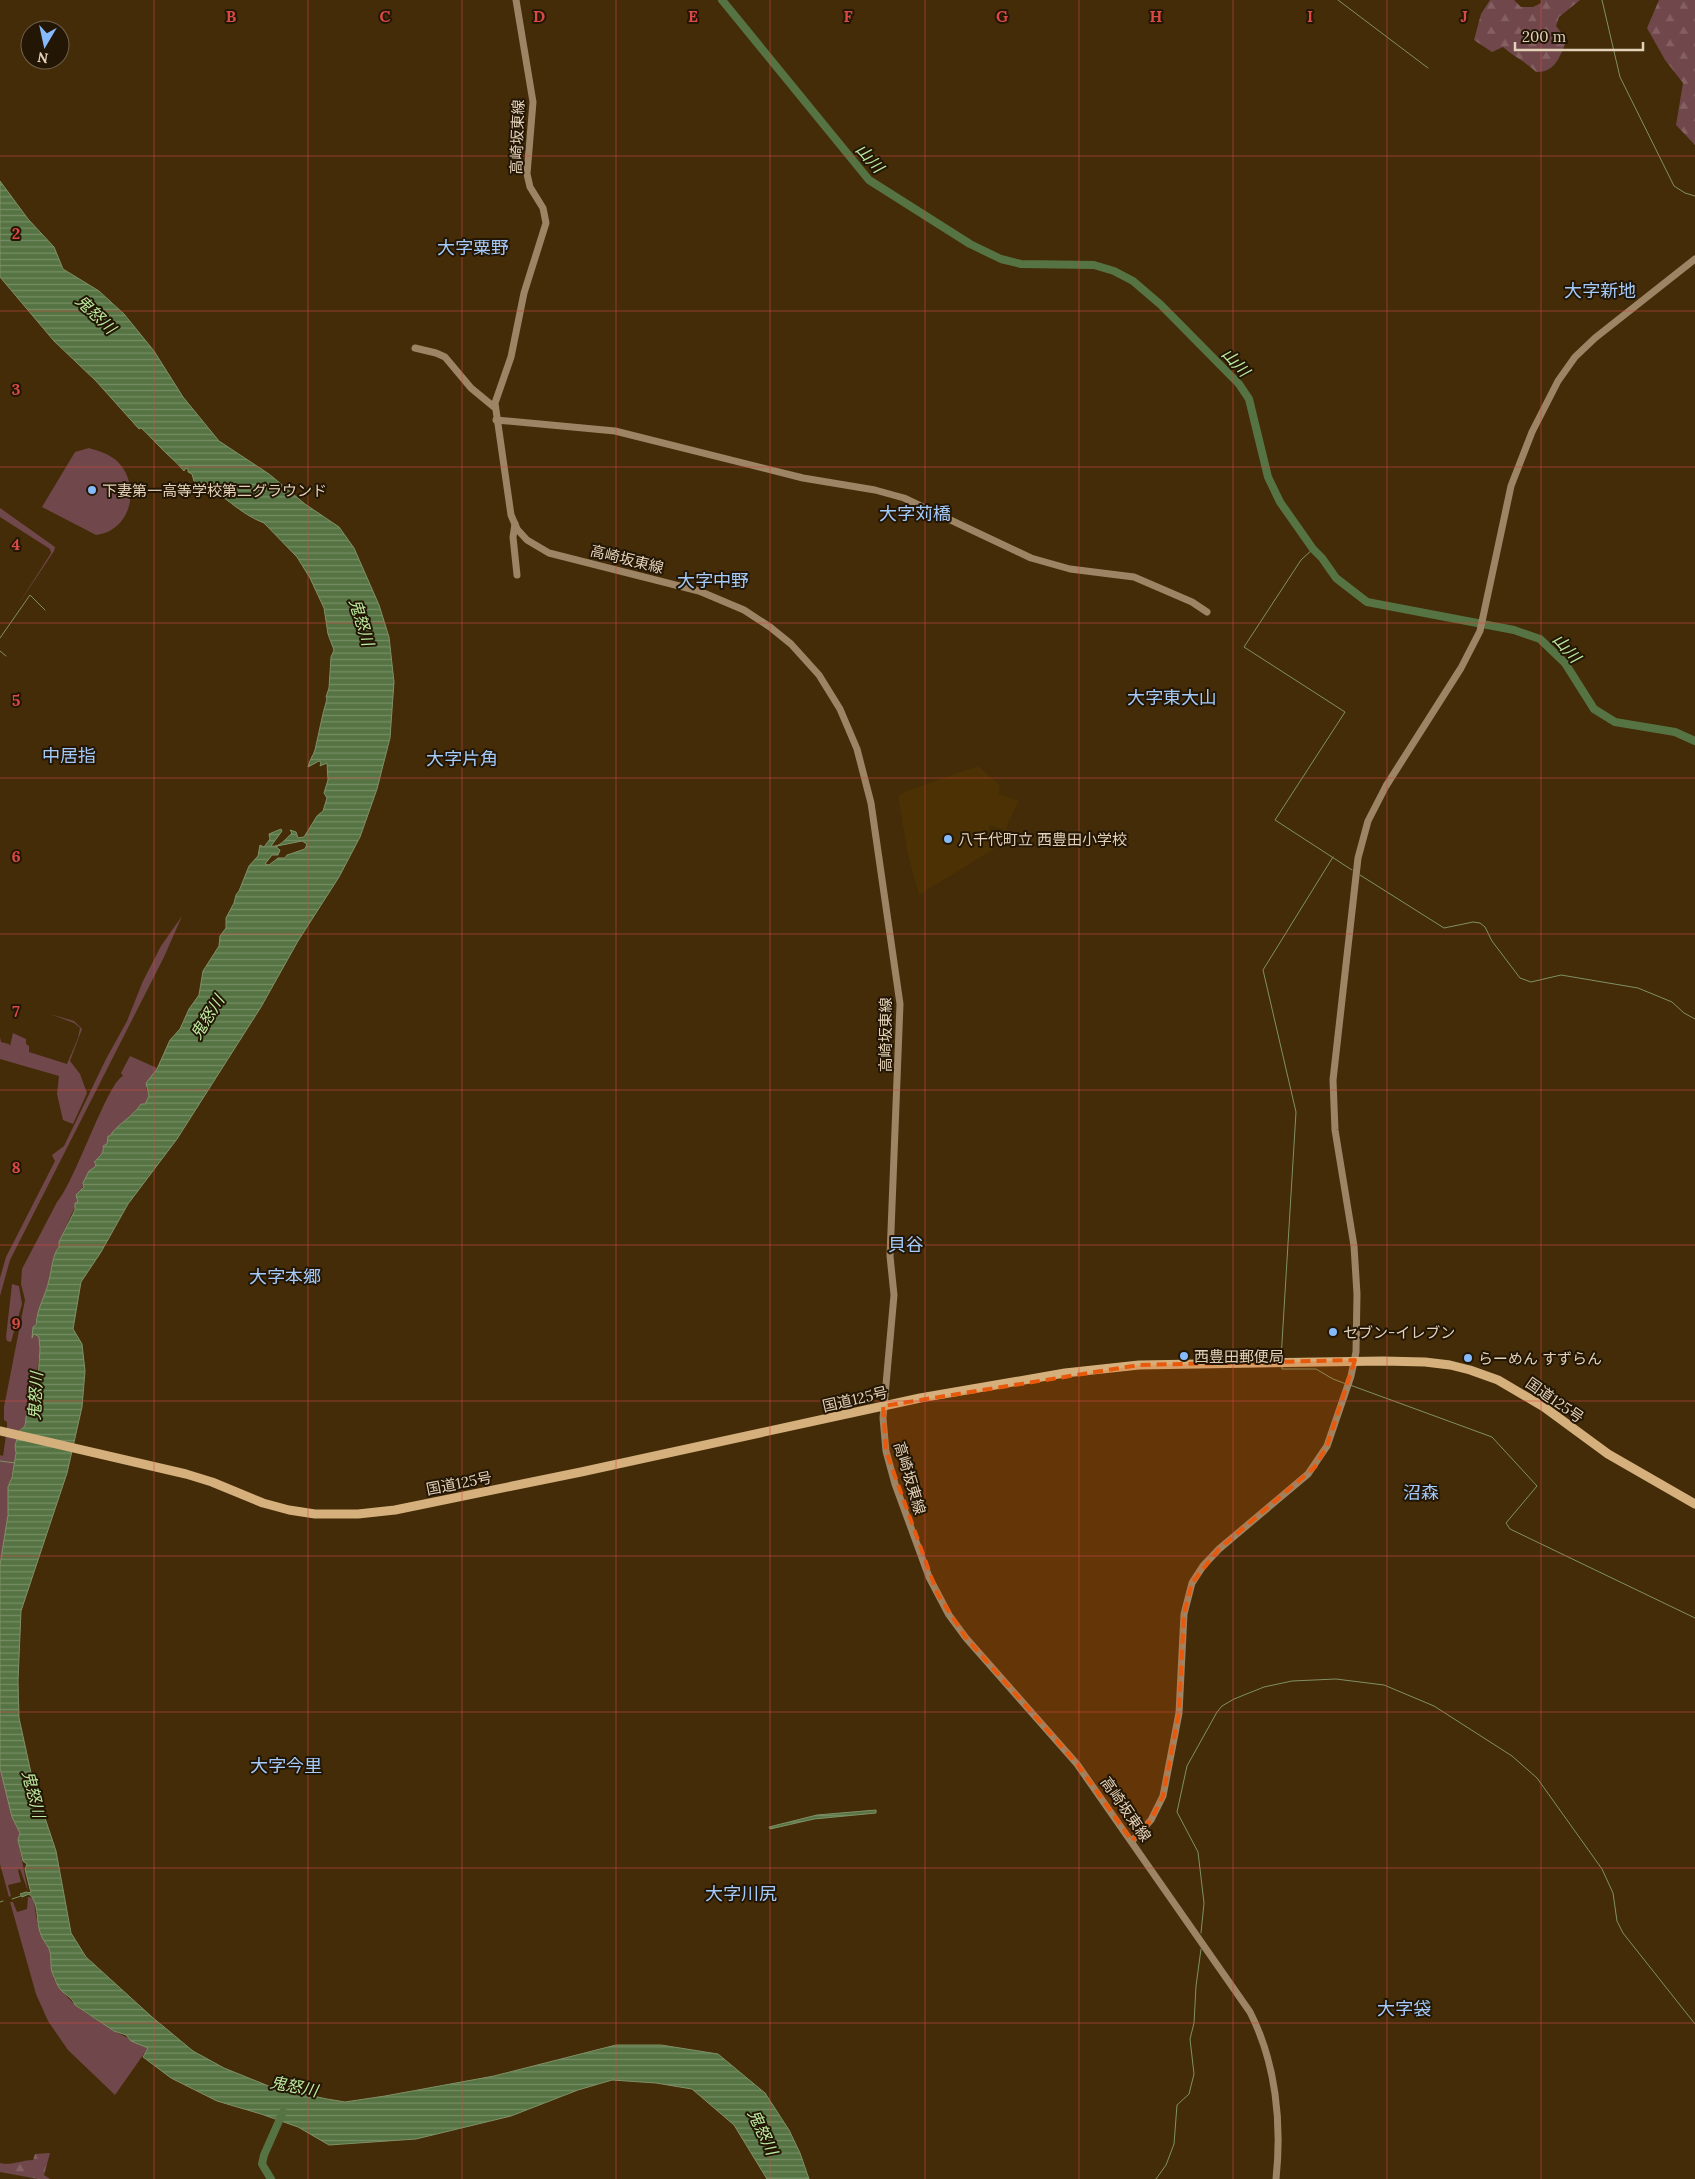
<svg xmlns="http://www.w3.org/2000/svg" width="1695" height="2179" viewBox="0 0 1695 2179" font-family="Lora,'Noto Sans JP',serif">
<defs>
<pattern id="forest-firs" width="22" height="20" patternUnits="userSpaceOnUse" patternTransform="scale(1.25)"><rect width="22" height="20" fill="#70474b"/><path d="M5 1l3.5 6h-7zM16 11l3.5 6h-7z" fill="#846063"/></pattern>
<pattern id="water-rules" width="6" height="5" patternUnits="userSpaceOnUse" patternTransform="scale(1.25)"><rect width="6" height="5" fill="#567443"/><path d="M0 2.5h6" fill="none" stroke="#768d64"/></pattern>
</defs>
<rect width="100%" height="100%" fill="#432c07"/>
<path fill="#4b3104" d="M978,766L1000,785L999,794L1019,801L1005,830L990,825L988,829L994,849L919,895L908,855L898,796L906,791Z"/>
<g fill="#70474b">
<path d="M89,448C99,451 109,454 117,461C137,480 135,516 111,530C107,533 101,534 96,535L42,507L75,452Z"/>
<path d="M0,508L55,547L54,551L16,608L51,553L50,549L0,517Z"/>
<path d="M182,916L164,957L10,1260L0,1296V1278L6,1257L55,1161L52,1155L64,1146L106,1059L127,1021L143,981L161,946Z"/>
<path d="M50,1014L74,1021L82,1029L70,1061L80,1074L87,1093L73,1124L63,1120L57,1094L59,1076L0,1059V1037L1,1042L9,1044L10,1046L13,1033L26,1039V1044L29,1046V1052L67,1064L78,1038L80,1028L74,1023Z"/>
<path d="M130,1056L157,1068L146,1088L149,1096L145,1104H141C133,1116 120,1124 110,1136H108L107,1145L103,1146L104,1149L99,1159L95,1160V1168C85,1176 85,1187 77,1196L78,1202C65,1225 55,1253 49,1280C45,1299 35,1315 34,1335L39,1337L40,1349L33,1403L27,1411L25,1426L18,1431L7,1429V1422L4,1420V1407L25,1300L21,1284L22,1269L57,1202C75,1182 107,1083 123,1076L121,1073Z"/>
<path d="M12,1284L19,1286L22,1304L11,1342L7,1341L6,1337Z"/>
<path d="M6,1435L17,1437C16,1454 14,1471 8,1487C12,1496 3,1553 0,1565V1455L3,1456Z"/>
<path d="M0,1768L12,1817L20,1833L18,1840L28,1891L20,1869L18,1870L21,1882L8,1885L11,1896L9,1897L0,1864Z"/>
<path d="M28,1897L34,1898C35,1916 39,1934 48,1948C54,1956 49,1970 55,1981C62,1992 74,2005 86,2013C95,2019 105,2024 114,2031L148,2048L115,2095L68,2050L48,2021L36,1994L10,1902H13L17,1912L27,1909Z"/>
</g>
<g fill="url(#forest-firs)">
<path d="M1490,0H1514L1521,7H1533L1541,3V0H1580L1559,17L1556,26L1567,40C1560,55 1556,73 1536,72C1525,61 1514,57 1503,47L1492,52L1474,40L1481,14Z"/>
<path d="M1659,0H1695V145L1676,125L1683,83L1665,60L1647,28Z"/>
<path d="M50,2153L44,2175L50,2179H38L0,2172V2163C11,2166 22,2160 33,2160L35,2154Z"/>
</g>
<g fill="url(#water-rules)" stroke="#809066" fill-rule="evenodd">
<path d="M0,181L28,219L54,247L63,269L99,291L124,314L154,351L183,397L219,441L269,474L305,504L339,527L354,548L379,605L389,637L394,682L390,738L377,789L360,837L339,877L298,941L261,1007L177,1139L128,1204L101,1252L81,1282L73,1329L82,1344L85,1371L82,1407L67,1473L21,1611L18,1681L19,1718L33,1782L56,1851L71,1933L86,1957L152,2017L193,2051L224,2068L271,2087L327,2099L345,2102L385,2096L494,2076L616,2045H661L718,2054L765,2093L789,2130L800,2153L809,2179H767L734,2125L692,2089L656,2083L612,2080L578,2090L511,2116L416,2139L329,2145L298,2127L261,2114L217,2101L171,2078L143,2057L148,2048L131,2041L126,2035L114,2031L75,2005C72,1996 62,1994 58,1986C56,1982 53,1975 52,1972C50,1964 52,1956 49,1949C46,1943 42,1939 40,1932C36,1920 39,1902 29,1894L22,1897L20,1894L26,1892L31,1893L25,1869L27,1864L23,1861L18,1840L20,1833L12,1817L0,1768V1565L8,1515V1487L12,1477L16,1453L15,1446L19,1431L25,1426L27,1411L33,1403L35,1380L38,1378L40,1349L39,1337L34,1334L32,1338L33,1327L36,1325C37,1308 46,1295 49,1280C52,1270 52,1255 59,1247V1242L75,1210V1203L78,1202L76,1195L84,1187L83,1183L89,1171L95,1167L96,1163L94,1162C98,1158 105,1153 103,1146L107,1144L108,1136H110C116,1125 133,1117 141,1104H145L149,1096L146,1083L157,1069L170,1040L180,1029L189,1009L199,995L203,971L219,946L220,936L226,928V918L234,903L236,895L239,891L249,866L258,856L260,845L264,847L270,839L269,834L281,829L282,831L271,846C280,848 286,838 292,833L290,830L296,832L298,838L304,837L317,816L323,811L327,798L324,793L328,780L327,763L320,766L321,762L319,761L308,767C309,761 313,756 315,750C319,733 322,715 327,699L326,697L329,688L331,657L334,650L328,634L324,608L310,578L297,557L264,523C240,514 223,494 200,482L198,485L194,481L192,474L188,472V469L186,468L184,471C176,461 166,454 158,445C152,439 147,433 141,428L139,429L96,381L54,341L0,277ZM302,841L307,844L305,849L287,855L285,858H278L269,865L265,864L272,855H278L280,850L277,848V846Z"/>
<path d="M876,1810V1813L814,1819L770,1829L769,1827L817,1815Z"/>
</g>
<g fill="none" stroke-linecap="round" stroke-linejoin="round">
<g stroke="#809066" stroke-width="1">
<path d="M1338,0L1428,68"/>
<path d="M1602,0L1620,77L1674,186L1685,193L1695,196"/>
<path d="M1313,549L1301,560L1244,647L1345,712L1275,820L1352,870"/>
<path d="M0,638L30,595L45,610"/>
<path d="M0,651L6,656"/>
<path d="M1360,875L1444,928L1473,922L1480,923L1485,927L1492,941L1520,978L1531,982L1561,975L1638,988L1672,1002L1684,1013L1695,1019"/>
<path d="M1281,1359L1296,1112L1263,970L1333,857"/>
<path d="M1282,1366V1369H1316L1333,1379L1346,1384"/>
<path d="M1350,1385L1492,1437L1537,1486L1506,1523L1510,1529L1695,1618"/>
<path d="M0,1461L15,1463"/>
<path d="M12,1899L21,1896"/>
<path d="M0,1902L3,1901"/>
<path d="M1201,1933L1204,1903L1198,1852L1177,1812L1187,1766L1217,1712L1222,1706L1234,1699L1264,1687L1292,1681L1336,1679L1384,1685L1434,1706L1512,1756L1537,1778L1602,1869L1613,1893L1617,1921L1623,1933L1695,2024"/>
<path d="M1156,2179L1166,2165L1174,2144L1177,2105L1189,2094L1194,2074L1190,2039L1194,2023L1196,1986L1201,1949"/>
</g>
<g stroke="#567443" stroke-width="8">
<path d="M722,0L869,180L970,244L1001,259L1021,264L1094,265L1114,271L1133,281L1161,305L1239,384L1249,399L1268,477L1280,502L1313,549L1322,558L1336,578L1367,602L1514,630L1540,639L1565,663L1594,709L1615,722L1675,732L1695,741"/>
<path d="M271,2179L262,2164L264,2155L283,2112"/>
</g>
<g stroke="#9d8464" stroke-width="7">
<path d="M516,0L533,102L527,174L530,187L543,208L546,223L524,293L511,357L495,403L511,515L517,529L527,540L549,553L699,591L744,610L770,627L791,644L819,675L840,709L857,749L871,803L900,1004L890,1256L894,1295L883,1418L886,1451L895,1484L929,1577L949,1615L966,1638L1077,1764L1250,2012C1276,2063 1282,2123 1276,2179"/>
<path d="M415,348L436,353L445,357L471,388L494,407"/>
<path d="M496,420L615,431L803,478L875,490L904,498L1031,558L1070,569L1134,577L1192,602L1207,612"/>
<path d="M515,524L513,537L517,575"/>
<path d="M1132,1841L1151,1820L1163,1796L1179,1713L1184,1614L1192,1583L1203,1566L1219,1549L1308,1474L1327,1446L1351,1376L1356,1352L1357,1294L1354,1246L1335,1130L1333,1080L1358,858L1368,821L1386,786L1461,668L1480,631L1511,486L1532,432L1558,381L1575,357L1595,338L1695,259"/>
</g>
<path stroke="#d6b07c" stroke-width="9" d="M0,1431L186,1474L212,1482L263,1503L289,1510L315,1514H358L395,1510L581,1472L920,1398L1065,1373L1139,1365L1383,1361L1425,1362L1450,1365L1470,1370L1498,1380L1544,1407L1608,1454L1695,1504"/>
</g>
<path fill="#e8590c" fill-opacity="0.2" stroke="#e8590c" stroke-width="4" stroke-dasharray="10 6" stroke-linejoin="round" d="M1355,1360L1327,1446L1315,1467L1219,1549L1192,1583L1184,1614L1179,1713L1163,1796L1151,1820L1132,1841L1077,1764L966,1638L937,1593L886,1451L883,1406L1139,1365Z"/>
<path fill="none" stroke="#d94a45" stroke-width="1" stroke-opacity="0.55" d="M154,0V2179M308,0V2179M462,0V2179M616,0V2179M770,0V2179M925,0V2179M1079,0V2179M1233,0V2179M1387,0V2179M1541,0V2179M0,156H1695M0,311H1695M0,467H1695M0,623H1695M0,778H1695M0,934H1695M0,1090H1695M0,1245H1695M0,1401H1695M0,1556H1695M0,1712H1695M0,1868H1695M0,2023H1695"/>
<g fill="#86bbfb" stroke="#231604" stroke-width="2">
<circle cx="92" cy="490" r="5"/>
<circle cx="948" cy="839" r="5"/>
<circle cx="1333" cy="1332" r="5"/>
<circle cx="1184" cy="1356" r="5"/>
<circle cx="1468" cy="1358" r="5"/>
</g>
<g text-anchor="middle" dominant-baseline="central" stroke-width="4" stroke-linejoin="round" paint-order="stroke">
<g font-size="15" fill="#e3d1b9" stroke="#231604">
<text transform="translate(517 137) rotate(-88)">高崎坂東線</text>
<text transform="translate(627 559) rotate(14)">高崎坂東線</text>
<text transform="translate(885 1035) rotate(-90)">高崎坂東線</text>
<text transform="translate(855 1399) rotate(-13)">国道125号</text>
<text transform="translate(1555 1400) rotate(35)">国道125号</text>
<text transform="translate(910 1478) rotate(73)">高崎坂東線</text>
<text transform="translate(459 1483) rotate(-11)">国道125号</text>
<text transform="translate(1126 1809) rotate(55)">高崎坂東線</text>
</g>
<g font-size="15" fill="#e3d1b9" stroke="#231604" text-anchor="start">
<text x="102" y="490">下妻第一高等学校第二グラウンド</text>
<text x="958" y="839">八千代町立 西豊田小学校</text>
<text x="1343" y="1332">セブン-イレブン</text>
<text x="1194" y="1356">西豊田郵便局</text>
<text x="1478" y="1358">らーめん すずらん</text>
</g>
<g font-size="16" font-style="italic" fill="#bceb9f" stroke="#231604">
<text transform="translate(870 158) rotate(48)">山川</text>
<text transform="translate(96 314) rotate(44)">鬼怒川</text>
<text transform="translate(1236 362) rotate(47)">山川</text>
<text transform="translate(362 622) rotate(73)">鬼怒川</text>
<text transform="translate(1567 648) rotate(48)">山川</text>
<text transform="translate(207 1017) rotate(-58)">鬼怒川</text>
<text transform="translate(35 1396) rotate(-87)">鬼怒川</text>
<text transform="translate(34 1794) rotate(76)">鬼怒川</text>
<text transform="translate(294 2086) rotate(11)">鬼怒川</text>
<text transform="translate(763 2132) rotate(65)">鬼怒川</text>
</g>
<g font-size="18" fill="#a3cafa" stroke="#231604">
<text x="473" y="247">大字粟野</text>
<text x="1600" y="290">大字新地</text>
<text x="915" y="513">大字苅橋</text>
<text x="713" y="580">大字中野</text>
<text x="1172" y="697">大字東大山</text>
<text x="69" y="755">中居指</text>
<text x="462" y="758">大字片角</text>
<text x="906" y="1244">貝谷</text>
<text x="285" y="1276">大字本郷</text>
<text x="1421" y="1492">沼森</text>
<text x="286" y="1765">大字今里</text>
<text x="741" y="1893">大字川尻</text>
<text x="1404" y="2008">大字袋</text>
</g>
</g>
<g font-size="16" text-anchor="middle" font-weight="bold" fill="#d94a45" stroke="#231604" stroke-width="4" stroke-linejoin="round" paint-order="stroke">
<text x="231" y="22">B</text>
<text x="385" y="22">C</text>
<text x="539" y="22">D</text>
<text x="693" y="22">E</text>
<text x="848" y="22">F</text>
<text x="1002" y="22">G</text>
<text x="1156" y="22">H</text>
<text x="1310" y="22">I</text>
<text x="1464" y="22">J</text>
<text x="16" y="239">2</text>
<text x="16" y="395">3</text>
<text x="16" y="550">4</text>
<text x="16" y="706">5</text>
<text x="16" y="862">6</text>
<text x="16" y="1017">7</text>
<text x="16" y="1173">8</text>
<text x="16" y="1329">9</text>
</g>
<g transform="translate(45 45) rotate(189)"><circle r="24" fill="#231604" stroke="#70614c"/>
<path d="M0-4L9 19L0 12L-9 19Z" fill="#86bbfb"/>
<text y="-8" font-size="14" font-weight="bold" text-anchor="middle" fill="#e3d1b9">N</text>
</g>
<path d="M1515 42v8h128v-8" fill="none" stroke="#e3d1b9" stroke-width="2.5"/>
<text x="1522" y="42" font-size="15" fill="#e3d1b9" stroke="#231604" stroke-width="4" paint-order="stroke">200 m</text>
</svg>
